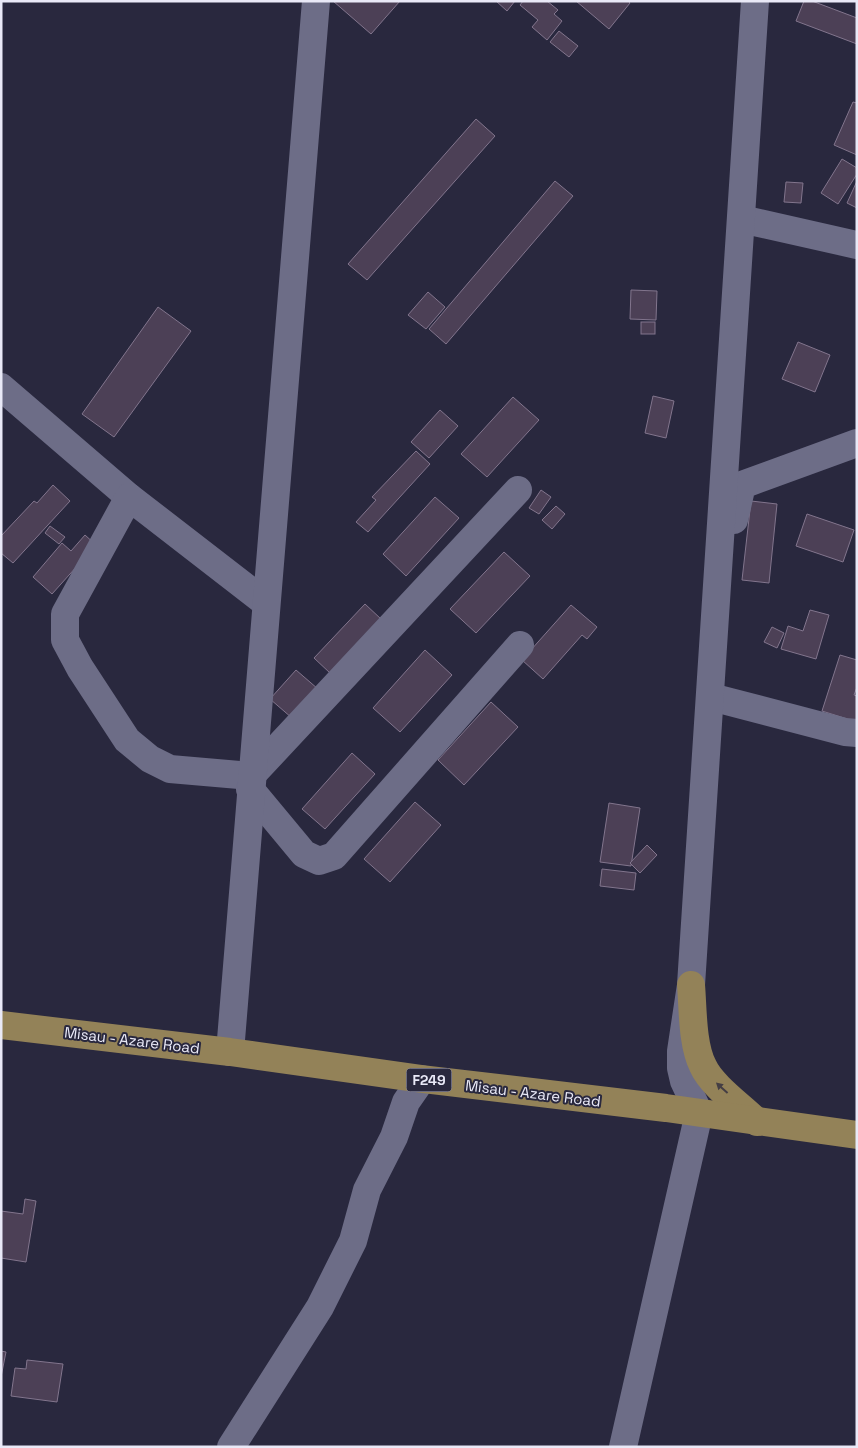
<svg xmlns="http://www.w3.org/2000/svg" width="858" height="1448" viewBox="0 0 858 1448" font-family="'Space Grotesk',sans-serif">
<rect width="100%" height="100%" fill="#29283e"/>
<g fill="#4c4056" stroke="#82758d">
<path d="M333,1H400L371,34Z"/>
<path d="M496,1H515L507,11Z"/>
<path d="M523,1H547L558,10L554,14L562,21L547,40L532,27L538,20L520,5Z"/>
<path d="M576,1H628L630,3L609,29Z"/>
<path d="M804,1H812L857,18V44L796,21Z"/>
<path d="M559,31L578,46L569,57L550,42Z"/>
<path d="M853,102L857,103V155L834,145Z"/>
<path d="M476,119L495,136L367,280L348,264Z"/>
<path d="M842,159L857,168V174L838,204L821,193Z"/>
<path d="M555,181L573,196L446,344L429,329Z"/>
<path d="M857,181V208L847,203Z"/>
<path d="M786,182L803,183L801,203L784,202Z"/>
<path d="M631,290L657,291L656,320L630,319Z"/>
<path d="M428,292L445,307L426,329L408,315Z"/>
<path d="M158,307L191,331L114,437L82,414Z"/>
<rect x="641" y="322" width="14" height="12"/>
<path d="M798,342L830,355L815,392L782,379Z"/>
<path d="M653,396L674,401L666,438L645,433Z"/>
<path d="M513,397L539,420L487,477L461,454Z"/>
<path d="M440,410L458,426L429,458L411,442Z"/>
<path d="M416,451L430,464L368,532L356,522L376,500L372,497Z"/>
<path d="M53,485L70,501L13,563L1,553V536L34,501L37,503Z"/>
<path d="M541,490L551,497L539,514L529,508Z"/>
<path d="M435,497L459,518L406,576L383,554Z"/>
<path d="M751,501L777,504L769,583L742,580Z"/>
<path d="M556,506L565,514L552,529L542,520Z"/>
<path d="M807,514L854,530L843,562L796,546Z"/>
<path d="M50,526L65,537L59,544L45,533Z"/>
<path d="M85,535L96,545L52,594L33,577L62,543L71,551Z"/>
<path d="M504,552L530,576L476,633L450,609Z"/>
<path d="M365,604L381,619L330,673L314,658Z"/>
<path d="M571,605L597,627L587,639L582,635L543,679L522,660Z"/>
<path d="M810,610L829,615L816,659L781,649L788,626L803,631Z"/>
<path d="M772,627L784,633L777,648L764,642Z"/>
<path d="M425,650L452,675L400,732L373,708Z"/>
<path d="M840,655L857,660V687L854,695L857,696V722L822,711Z"/>
<path d="M296,670L318,689L292,718L270,699Z"/>
<path d="M491,702L518,727L464,785L438,760Z"/>
<path d="M352,753L375,774L325,829L302,809Z"/>
<path d="M415,802L441,825L390,882L364,859Z"/>
<path d="M609,803L640,808L631,866L600,862Z"/>
<path d="M647,845L657,855L640,873L630,863Z"/>
<path d="M602,869L636,873L634,890L600,886Z"/>
<path d="M25,1199L36,1201L26,1262L1,1258V1211L23,1214Z"/>
<path d="M1,1351L6,1352L1,1377Z"/>
<path d="M27,1360L63,1364L57,1402L11,1396L15,1368L26,1369Z"/>
</g>
<g fill="none" stroke-linecap="round" stroke-linejoin="round">
<g stroke="#6d6d87" stroke-width="28">
<path d="M741,219L857,245"/>
<path d="M1,387L129,497"/>
<path d="M734,520L742,485L857,443"/>
<path d="M266,603L129,497L65,614V640L80,668L127,740L150,759L170,769L251,776L518,490"/>
<path d="M711,697L845,732L857,733"/>
<path d="M250,789L304,854L319,861L334,856L520,645"/>
<path d="M230,1052L316,1"/>
<path d="M231,1447L320,1307L353,1241L367,1190L394,1137L406,1102L422,1079"/>
<path d="M623,1447L699,1113L684,1081L681,1068V1051L691,985L755,1"/>
</g>
<g stroke="#938258" stroke-width="28">
<path d="M691,985C693,1008 692,1045 703,1066C712,1086 741,1106 757,1122"/>
<path d="M1,1025L230,1052L422,1079L666,1108L857,1135"/>
</g>
</g>
<defs><path id="oneway-solid" d="M-6-.8H1V-3.2L6.5 0L1 3.2V.8H-6Z" transform="scale(1.25)"/></defs>
<use fill="#443e44" href="#oneway-solid" transform="translate(722 1088) rotate(-138)"/>
<g text-anchor="middle" dominant-baseline="central" stroke-width="4" stroke-linejoin="round" paint-order="stroke">
<rect fill="#29283e" stroke="#afafc0" stroke-width="1" x="406.5" y="1068.5" width="45" height="23" rx="4"/>
<g font-size="14" font-weight="bold" fill="#e9e9f7">
<text x="429" y="1080">F249</text>
</g>
<g font-size="15" fill="#e9e9f7" stroke="#29283e">
<text transform="translate(132 1040) rotate(7)">Misau - Azare Road</text>
<text transform="translate(533 1093) rotate(7)">Misau - Azare Road</text>
</g>
</g>
<rect width="858" height="1448" fill="none" stroke="#e9e9f7" stroke-width="5"/>
</svg>
